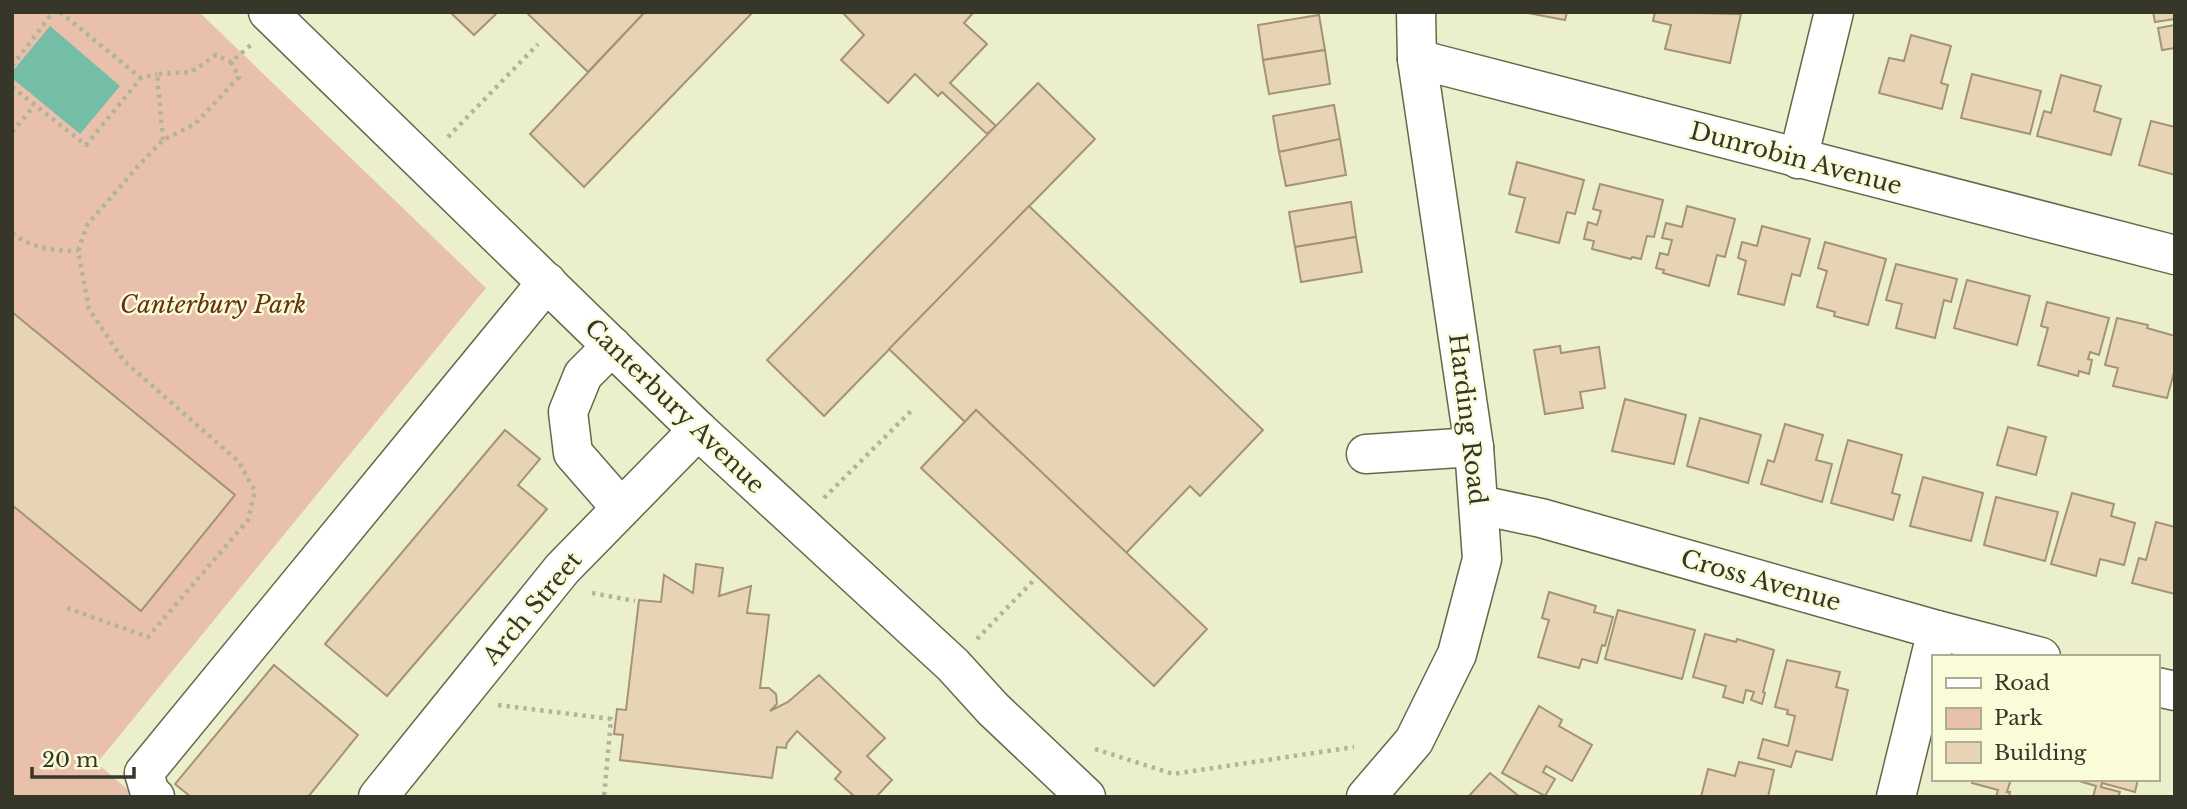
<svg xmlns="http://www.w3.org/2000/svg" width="2187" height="809" viewBox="0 0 2187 809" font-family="'Libre Baskerville',serif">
<rect width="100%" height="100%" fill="#ecefcc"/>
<path fill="#e8c0ab" d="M12,12H199L486,288L97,763L136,797H12Z"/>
<path fill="#74bda7" d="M50,26L120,86L80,134L12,78V72Z"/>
<g fill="#e7d4b5" stroke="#a59376" stroke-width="2">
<path d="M450,12H498L474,35Z"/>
<path d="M526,12H645L588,72Z"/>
<path d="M645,12H753L584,187L530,134Z"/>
<path d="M974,12L964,23L987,44L950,83L996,126L987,134L942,92L938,96L915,74L888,103L841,60L864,35L842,12Z"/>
<path d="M1523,12H1567L1565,20Z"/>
<path d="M1655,12L1741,14L1730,63L1665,49L1671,25L1653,21Z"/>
<path d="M2153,12H2175V19L2155,22Z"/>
<path d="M1319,15L1325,50L1263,60L1258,25Z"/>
<path d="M2175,25V48L2162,50L2158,28Z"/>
<path d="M1911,35L1951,46L1941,83L1948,85L1942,109L1879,93L1889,58L1904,61Z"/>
<path d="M1325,50L1330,84L1269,94L1263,60Z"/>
<path d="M1972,74L2041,91L2030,134L1961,118Z"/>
<path d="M2061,75L2101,86L2094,111L2121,119L2111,155L2037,136L2044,111L2051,113Z"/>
<path d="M1038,83L1095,139L824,416L767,360Z"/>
<path d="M1334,105L1340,139L1279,152L1273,116Z"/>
<path d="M2151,121L2175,127V175L2139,165Z"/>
<path d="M1340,139L1346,175L1286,186L1279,152Z"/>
<path d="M1517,162L1584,180L1575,214L1567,212L1559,243L1516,232L1525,198L1509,194Z"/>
<path d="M1600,184L1663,200L1654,237L1647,236L1641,259L1632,257L1631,259L1592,249L1594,241L1584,239L1588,222L1597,225L1601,211L1593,209Z"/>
<path d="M1351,202L1356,237L1295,247L1289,212Z"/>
<path d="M1029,206L1263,430L1200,496L1190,486L1126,553L976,410L965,422L889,349Z"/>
<path d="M1687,206L1735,219L1725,257L1717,255L1709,286L1663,273L1664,270L1656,268L1660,253L1668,255L1672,240L1662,238L1666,223L1682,227Z"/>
<path d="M1762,226L1810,239L1800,276L1792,274L1784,305L1738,294L1746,261L1738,258L1742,242L1757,246Z"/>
<path d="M1356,237L1362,272L1301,282L1295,247Z"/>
<path d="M1825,242L1886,259L1868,325L1834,316L1835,312L1817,307L1827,271L1818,268Z"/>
<path d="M1896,264L1957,279L1951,302L1944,300L1935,338L1896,328L1902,304L1886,300Z"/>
<path d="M1967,280L2030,296L2017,345L1954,328Z"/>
<path d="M2047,302L2109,318L2099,355L2090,352L2088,359L2092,360L2089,374L2079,371L2078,376L2038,365L2048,328L2041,326Z"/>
<path d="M12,312L235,495L141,611L12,505Z"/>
<path d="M2117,318L2148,325L2147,328L2175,336V369L2167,398L2113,386L2118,368L2105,365Z"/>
<path d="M1560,346L1561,353L1599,347L1605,388L1580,392L1583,408L1545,414L1534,350Z"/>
<path d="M1625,399L1686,415L1674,464L1612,451Z"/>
<path d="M976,410L1207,629L1154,686L921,468Z"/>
<path d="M1700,418L1761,435L1748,483L1687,466Z"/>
<path d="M1785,424L1823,435L1816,460L1832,464L1822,502L1761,484L1768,460L1774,462Z"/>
<path d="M2008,427L2046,437L2036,475L1997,465Z"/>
<path d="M505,430L540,459L518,485L547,509L387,696L325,644Z"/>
<path d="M1848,440L1902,455L1892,493L1900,495L1893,520L1831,503Z"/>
<path d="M1923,477L1983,493L1971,541L1910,526Z"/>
<path d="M2072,493L2114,504L2111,516L2135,523L2124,565L2100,559L2096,576L2051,564Z"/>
<path d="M1996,497L2058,512L2045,561L1984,545Z"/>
<path d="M2156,522L2175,527V594L2132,583L2139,558L2146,560Z"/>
<path d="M696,564L723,568L719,596L751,586L747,613L769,615L760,688H769L776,694L777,704L770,711L788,702L819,675L885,738L867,756L892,780L876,797H855L835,779L841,772L797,731L787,743L786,748L777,747L772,778L620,760L623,735L614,734L617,709L626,710L639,600L661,602L664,575L693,593Z"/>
<path d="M1549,592L1596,606L1594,612L1613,617L1605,646L1602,645L1597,663L1582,659L1579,668L1538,657L1549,620L1542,618Z"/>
<path d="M1618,610L1695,630L1682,679L1605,659Z"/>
<path d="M1705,634L1736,642L1737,639L1774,650L1763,692L1765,693L1762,704L1751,700L1754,692L1746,690L1743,703L1723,697L1726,686L1693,677Z"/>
<path d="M1787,660L1840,672L1836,687L1848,690L1832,760L1796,751L1791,767L1758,758L1763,739L1788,746L1795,716L1787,714L1788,710L1775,707Z"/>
<path d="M274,665L358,735L308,797H191L175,784Z"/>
<path d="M1539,706L1562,720L1559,726L1592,745L1572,781L1546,766L1543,772L1555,779L1545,796L1502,773Z"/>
<path d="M1739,762L1774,770L1768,797H1701L1708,769L1735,776Z"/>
<path d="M1490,773L1520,797H1468Z"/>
<path d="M1973,779H2011L2007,792H2010L2009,797H1996L1998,790L1972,783Z"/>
<path d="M2072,779H2138L2135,792L2102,783L2101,787L2120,792L2118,797H2093L2096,786Z"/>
</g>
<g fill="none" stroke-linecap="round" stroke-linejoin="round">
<g stroke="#66684a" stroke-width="41">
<g id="minor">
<path d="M268,12L698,430L953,665L993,709L1086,797"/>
<path d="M1417,59L2175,255"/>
<path d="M1798,159L1834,12"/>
<path d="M612,346L583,375L568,412L573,453L621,508"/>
<path d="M1366,454L1474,447"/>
<path d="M1480,505L1541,518L1937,630L2041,657"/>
<path d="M2157,687L2175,691"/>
<path d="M155,797L150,793L144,773L547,282"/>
<path d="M378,797L562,569L698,430"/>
<path d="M1366,797L1414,741L1457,654L1482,559L1474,447L1417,59L1416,12"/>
<path d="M1896,797L1937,630"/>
</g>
</g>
<g stroke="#b2b498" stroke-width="4.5" stroke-dasharray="3.5 5" stroke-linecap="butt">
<path d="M60,12L141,78"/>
<path d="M12,66L53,12"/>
<path d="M12,87L86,145L141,78L157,74"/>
<path d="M12,132L34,106"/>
<path d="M448,137L538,44"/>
<path d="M163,140L157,74L191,72L216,55L231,62"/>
<path d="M12,233C30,248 55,251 78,251"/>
<path d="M824,498L914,408"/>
<path d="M592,593L635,601"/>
<path d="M67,608L148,637L248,520L255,491L238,461L124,361L89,309L78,251L87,225L140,164L163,140L195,124L239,77L231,62L252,44"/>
<path d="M977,639L1033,581"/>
<path d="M498,705L611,719L604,797"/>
<path d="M1095,749L1173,774L1354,747"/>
</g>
<use href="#minor" stroke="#fff" stroke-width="38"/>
</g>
<g text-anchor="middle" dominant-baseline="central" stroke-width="5" stroke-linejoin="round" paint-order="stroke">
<g font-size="24" fill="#363729" stroke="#fafcd9">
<text transform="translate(1796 158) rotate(15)">Dunrobin Avenue</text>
<text transform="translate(675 406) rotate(44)">Canterbury Avenue</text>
<text transform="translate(1468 419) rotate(83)">Harding Road</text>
<text transform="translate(1761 580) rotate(16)">Cross Avenue</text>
<text transform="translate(532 608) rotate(-50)">Arch Street</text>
</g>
<g font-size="24" font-style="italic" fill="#653010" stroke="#fafcd9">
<text x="213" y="304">Canterbury Park</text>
</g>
</g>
<rect width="2187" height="809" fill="none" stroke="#363729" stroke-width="28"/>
<rect x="1932" y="655" width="228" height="126" fill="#fafcd9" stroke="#acad93" stroke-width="2"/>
<rect x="1946" y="678" width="35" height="10" fill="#ffffff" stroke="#acad93" stroke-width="2"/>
<text x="1994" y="690" font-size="21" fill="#363729">Road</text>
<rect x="1946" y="708" width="35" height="21" fill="#e8c0ab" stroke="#acad93" stroke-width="2"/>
<text x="1994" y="725" font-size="21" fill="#363729">Park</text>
<rect x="1946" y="742" width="35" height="21" fill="#e7d4b5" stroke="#acad93" stroke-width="2"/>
<text x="1994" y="760" font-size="21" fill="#363729">Building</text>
<path d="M32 767v10h102v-10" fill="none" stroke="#363729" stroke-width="3.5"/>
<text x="42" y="767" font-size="21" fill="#363729" stroke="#fafcd9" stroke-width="5" paint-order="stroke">20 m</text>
</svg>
